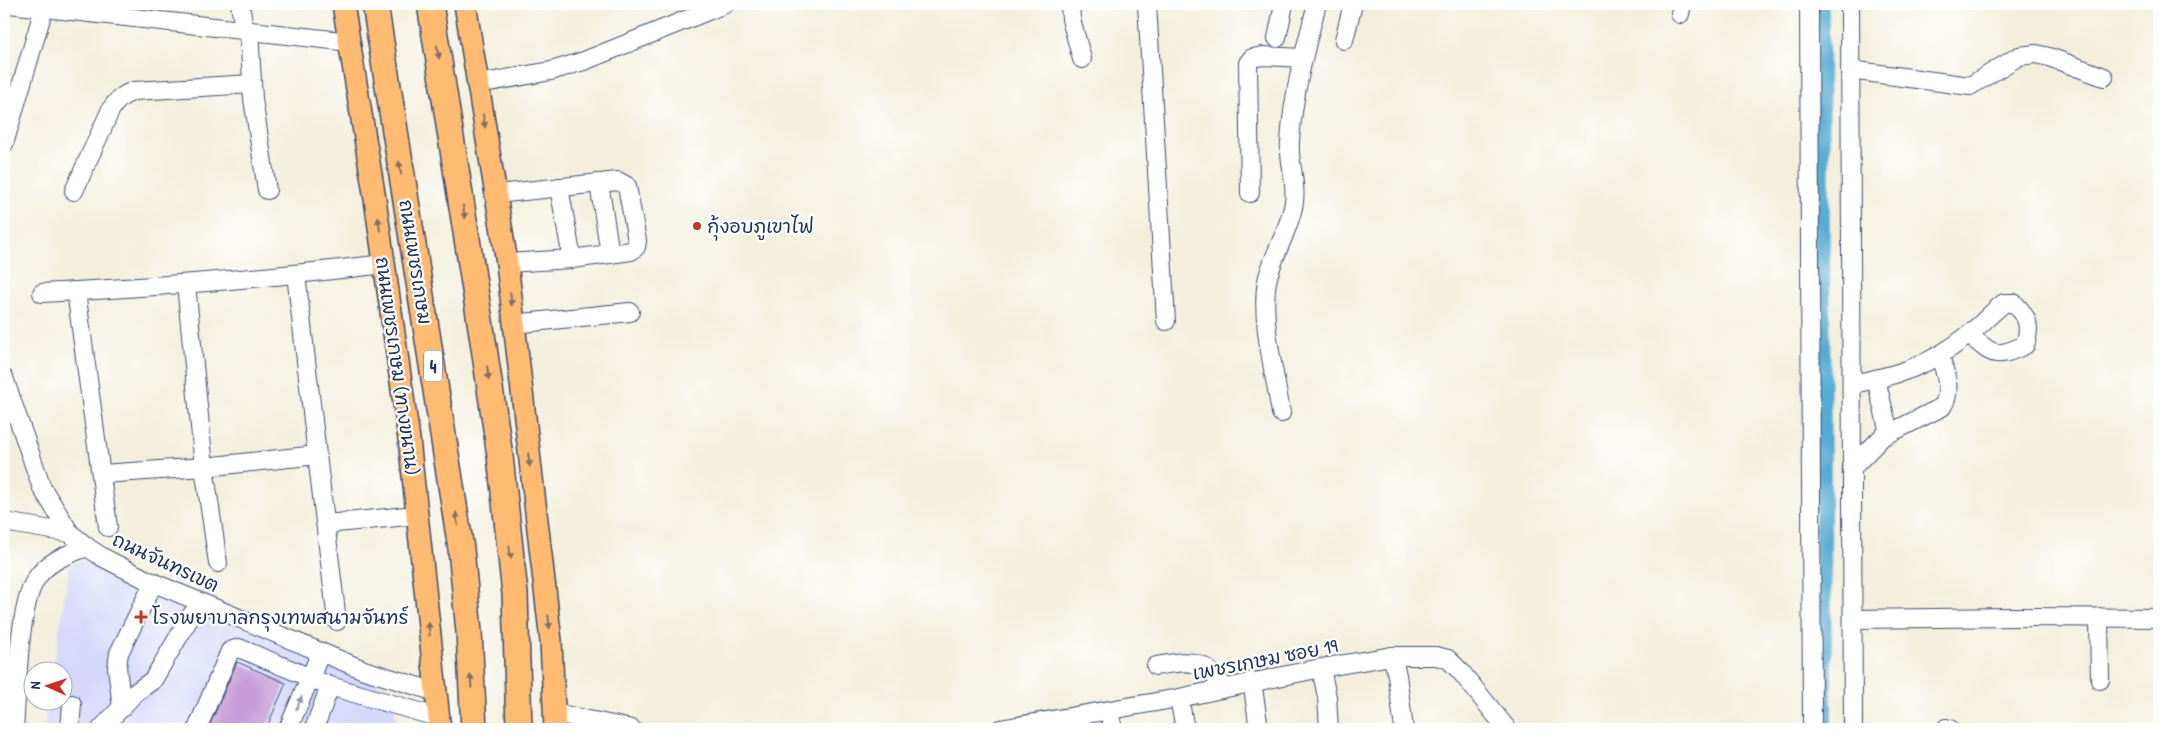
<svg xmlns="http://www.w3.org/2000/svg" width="2163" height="733" viewBox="0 0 2163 733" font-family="'Patrick Hand','Playpen Sans Thai',sans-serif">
<rect width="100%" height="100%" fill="#fff"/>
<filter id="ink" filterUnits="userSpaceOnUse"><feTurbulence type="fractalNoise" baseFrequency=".02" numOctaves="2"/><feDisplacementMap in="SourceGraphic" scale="10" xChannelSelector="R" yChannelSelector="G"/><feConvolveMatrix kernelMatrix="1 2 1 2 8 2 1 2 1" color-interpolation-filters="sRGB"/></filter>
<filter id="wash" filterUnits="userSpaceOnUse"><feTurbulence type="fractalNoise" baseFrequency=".0096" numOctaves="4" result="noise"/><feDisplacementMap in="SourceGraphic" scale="20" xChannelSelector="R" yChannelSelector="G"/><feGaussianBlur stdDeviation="1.12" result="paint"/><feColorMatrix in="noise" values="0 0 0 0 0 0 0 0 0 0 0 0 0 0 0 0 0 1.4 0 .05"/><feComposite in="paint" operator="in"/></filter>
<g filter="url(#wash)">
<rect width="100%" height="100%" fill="#f3efdc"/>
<path fill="#d5d8f9" d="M83,560L393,690L397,729H44L49,701L62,700V670H53L70,564Z"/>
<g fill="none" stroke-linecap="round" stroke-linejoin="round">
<path stroke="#56abd2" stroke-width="16" d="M1821,4L1824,729"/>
</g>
<g id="blocks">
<path fill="#c69dd9" d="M237,662L286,683L266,729H208Z"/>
</g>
</g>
<g filter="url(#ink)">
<use href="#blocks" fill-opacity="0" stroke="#3b4c71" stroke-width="1"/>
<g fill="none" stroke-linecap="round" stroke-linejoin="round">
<g stroke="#3b4c71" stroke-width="20">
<g id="minor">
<path d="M9,4L350,42"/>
<path d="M240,4L244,29"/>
<path d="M1070,4L1071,19L1082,59"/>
<path d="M1147,4L1166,321"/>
<path d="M1809,4L1812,729"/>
<path d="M1850,4L1853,729"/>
<path d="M1680,14L1682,4"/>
<path d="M249,30L253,99L267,190"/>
<path d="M1277,38L1284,4"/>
<path d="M1344,40L1353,4"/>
<path d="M1850,70L1970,86L2019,56L2036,54L2049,57L2104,77"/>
<path d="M478,84L551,71L584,61L725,4"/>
<path d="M4,144L44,8"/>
<path d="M599,183L610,254"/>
<path d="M559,187L572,259"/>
<path d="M74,191L111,109C118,99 123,95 134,91L252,84"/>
<path d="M1250,193L1248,63L1252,58L1263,56L1303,58"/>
<path d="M497,194L618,181L627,186L637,241L636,247L631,251L572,259L507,263"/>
<path d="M186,284L204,467L218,563"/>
<path d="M76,291L108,527"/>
<path d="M42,293C156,287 270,278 384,264"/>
<path d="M513,324L630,312"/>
<path d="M4,378L42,488L70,533L87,547L102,557L147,580L364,670L436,692"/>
<path d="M1876,379L1889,433"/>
<path d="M1852,384C1899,375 1929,366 1967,336C1980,326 1991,313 2004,303H2014C2028,317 2031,326 2025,345C1995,359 1993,355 1969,335"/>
<path d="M1281,413C1275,373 1260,319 1267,281C1273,254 1290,229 1294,202C1297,181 1288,162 1290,141C1293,94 1305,49 1317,4"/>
<path d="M317,455L337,621"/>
<path d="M1852,468L1882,437L1942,407C1953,391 1945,373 1940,356"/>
<path d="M102,474L204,467L317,455L296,274"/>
<path d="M4,522L70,533"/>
<path d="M326,524L417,515"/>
<path d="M2099,617L2100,680"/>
<path d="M1853,619L2015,617L2159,618"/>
<path d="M1392,656L1397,675L1404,729"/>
<path d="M1156,666C1189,660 1204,658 1224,687"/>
<path d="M1321,668L1327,697L1329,729"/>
<path d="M1252,681L1259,729"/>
<path d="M1179,698L1185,729"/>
<path d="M122,708L117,667L119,653L154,582"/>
<path d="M1109,711L1113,729"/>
<path d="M555,713L632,729"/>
<path d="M1946,728L1950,729"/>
<path d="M14,729C17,694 18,606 36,579C47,561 69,554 87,547"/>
<path d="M70,729L72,704"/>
<path d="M101,729L136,692L153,680L192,614"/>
<path d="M197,729L230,651L239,648L330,686L440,718"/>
<path d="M288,729L321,652"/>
<path d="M314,729L330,686"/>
<path d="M1000,729L1179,698L1321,668L1392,656H1436L1448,659L1461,672L1507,729"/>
</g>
</g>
<g stroke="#3b4c71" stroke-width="24">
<g id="major">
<path d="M343,4L375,199L409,439L440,729"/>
<path d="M465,4L507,263L551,641L555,729"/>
</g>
</g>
<g stroke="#3b4c71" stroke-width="28">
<g id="highway">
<path d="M375,4L461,549L469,632L474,729"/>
<path d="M430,4L482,334L500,456L515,594L519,729"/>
</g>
</g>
<use href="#minor" stroke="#fff" stroke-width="18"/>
<use href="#major" stroke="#ffbb71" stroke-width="21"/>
<use href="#highway" stroke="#ffbb71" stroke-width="25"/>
</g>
<defs><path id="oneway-solid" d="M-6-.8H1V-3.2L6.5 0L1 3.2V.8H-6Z" transform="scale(1.25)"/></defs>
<g fill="#826e67">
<use href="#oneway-solid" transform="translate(438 52) rotate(80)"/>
<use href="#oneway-solid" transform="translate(484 121) rotate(80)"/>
<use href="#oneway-solid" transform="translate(400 168) rotate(-99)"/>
<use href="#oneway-solid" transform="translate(464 212) rotate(81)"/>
<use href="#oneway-solid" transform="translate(379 224) rotate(-98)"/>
<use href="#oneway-solid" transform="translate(511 299) rotate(84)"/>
<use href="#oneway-solid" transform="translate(488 373) rotate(82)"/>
<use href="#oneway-solid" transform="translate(529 460) rotate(83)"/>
<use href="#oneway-solid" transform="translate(457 519) rotate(-98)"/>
<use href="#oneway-solid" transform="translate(510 552) rotate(84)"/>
<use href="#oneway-solid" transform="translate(549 622) rotate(83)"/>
<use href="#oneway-solid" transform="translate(429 629) rotate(-96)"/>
<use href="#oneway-solid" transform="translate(471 681) rotate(-93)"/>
</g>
<use fill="#8d97ae" href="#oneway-solid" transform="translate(299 703) rotate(-67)"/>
</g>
<g fill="#c8321e" stroke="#fff" stroke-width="2">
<circle cx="697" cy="226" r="5"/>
<path d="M138.5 609.5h5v5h5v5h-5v5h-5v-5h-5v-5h5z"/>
</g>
<g text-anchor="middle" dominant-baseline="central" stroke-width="4.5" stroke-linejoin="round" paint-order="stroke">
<rect fill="#fff" stroke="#5f6d8e" stroke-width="1" x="424" y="350.5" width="18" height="31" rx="4"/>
<g font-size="18" font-weight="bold" fill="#1b2f5e">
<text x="433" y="366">4</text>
</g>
<g font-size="19" fill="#1b2f5e" stroke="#fff" text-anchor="start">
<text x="707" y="226">กุ้งอบภูเขาไฟ</text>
<text x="152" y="617">โรงพยาบาลกรุงเทพสนามจันทร์</text>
</g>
<g font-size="19" fill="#1b2f5e" stroke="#fff">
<text transform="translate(416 262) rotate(81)">ถนนเพชรเกษม</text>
<text transform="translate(398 366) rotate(82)">ถนนเพชรเกษม (ทางขนาน)</text>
<text transform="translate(166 562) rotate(25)">ถนนจันทรเขต</text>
<text transform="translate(1265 659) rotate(-11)">เพชรเกษม ซอย 19</text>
</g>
</g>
<rect width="2163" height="733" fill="none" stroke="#fff" stroke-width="20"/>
<g transform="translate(48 686) rotate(273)"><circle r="24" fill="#ffffff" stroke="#a4acbf"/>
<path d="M0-4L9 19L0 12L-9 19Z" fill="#c8321e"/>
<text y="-8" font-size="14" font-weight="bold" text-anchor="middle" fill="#1b2f5e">N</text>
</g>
</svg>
